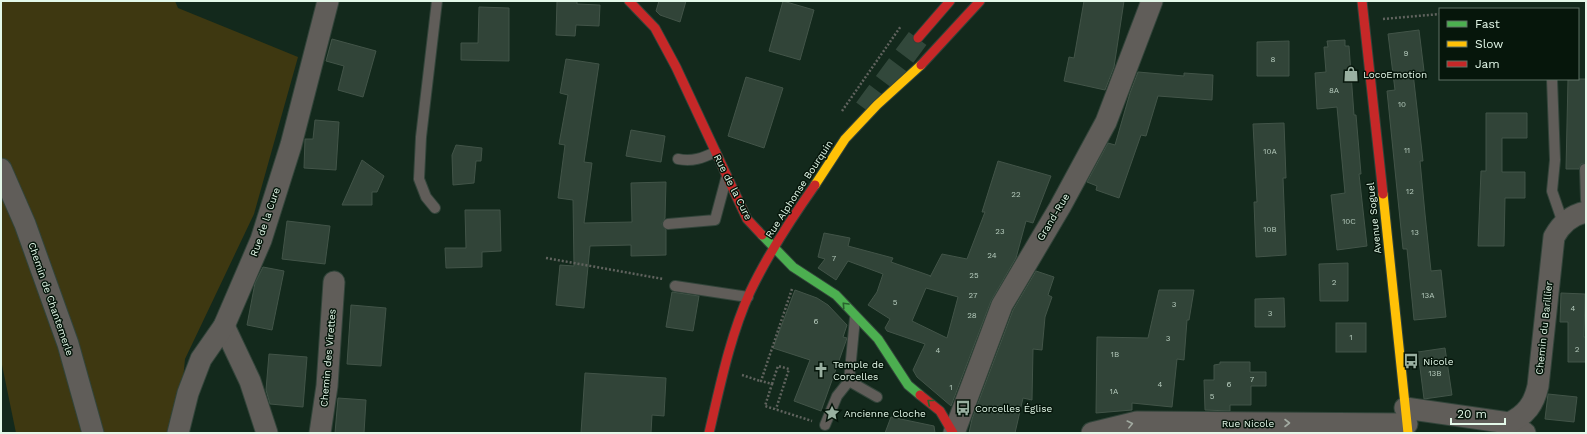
<svg xmlns="http://www.w3.org/2000/svg" width="1587" height="434" viewBox="0 0 1587 434" font-family="'Work Sans',sans-serif">
<rect width="100%" height="100%" fill="#13291c"/>
<path fill="#3e3811" d="M1,1H175L178,8L298,57L254,214L185,359L178,433H16L1,360Z"/>
<g fill="#314438" stroke="#425448" fill-rule="evenodd">
<path d="M557,1H577V4L600,5L599,26L576,25L575,36L556,35Z"/>
<path d="M659,1H686L680,22L660,15L656,11Z"/>
<path d="M783,1L814,10L800,60L769,51Z"/>
<path d="M1084,1H1124L1114,67L1105,90L1064,81L1069,57L1074,58Z"/>
<path d="M479,7L509,8V61L461,60V43H478Z"/>
<path d="M1419,30L1424,71L1413,73L1423,161H1420L1425,214L1431,271L1441,270L1446,317L1414,320L1407,249H1403L1387,91L1395,90L1388,34Z"/>
<path d="M332,39L376,51L363,97L338,90L344,66L326,61Z"/>
<path d="M1345,40V46H1349L1354,115H1356L1361,174H1359L1367,246L1337,250L1331,195L1345,193L1337,107L1317,109L1315,73L1326,72L1324,47H1328L1327,41Z"/>
<path d="M1289,41V76H1257V42Z"/>
<path d="M566,59L599,64L584,162L592,163L584,223L632,222L631,183L666,182L665,218L662,224L666,230V255L631,256V245L590,246L584,308L556,305L560,265L574,266L573,200L558,198L565,145L559,144L568,95L560,93Z"/>
<path d="M1138,72L1184,76V73L1213,75L1212,100L1158,96L1146,136L1141,135L1119,198L1096,190L1097,186L1087,182L1108,143L1115,145L1130,93Z"/>
<path d="M746,77L783,88L764,148L728,136Z"/>
<path d="M1568,79H1586V163L1581,164L1579,169H1566Z"/>
<path d="M1486,113H1527V138H1502V172H1525V198H1505L1504,246H1478L1481,171H1486Z"/>
<path d="M315,120L339,122L336,170L304,168L305,139H313Z"/>
<path d="M1284,123L1286,178H1283L1286,255L1256,257L1254,202H1257L1253,124Z"/>
<path d="M631,130L665,136L661,162L626,156Z"/>
<path d="M456,145L482,148L481,161H476L474,183L453,185L452,155Z"/>
<path d="M362,160L384,176L377,192H372V205H342Z"/>
<path d="M998,161L1051,176L1033,223L1026,221L1016,258L991,301L951,406L917,377L913,370L925,344L887,331L885,328L890,319L868,305L877,292L883,274L848,261L836,280L818,268L825,259L818,257L824,233L850,238L848,246L893,258L891,262L931,276L930,277L942,254L967,259L985,212H982ZM926,288L958,297L947,338L912,321Z"/>
<path d="M465,210H500L501,251L482,252V267L446,268L445,248H466Z"/>
<path d="M287,221L330,226L325,264L282,259Z"/>
<path d="M1348,263V301H1320L1319,264Z"/>
<path d="M263,267L284,271L272,330L247,325L255,283Z"/>
<path d="M1036,271L1054,277L1048,295L1052,297L1045,317L1042,350L1033,349L1032,400L1023,398L1015,433H969L972,419L1013,310Z"/>
<path d="M795,290L817,298L828,305L847,325L843,337L847,338L846,341L821,411L794,401L810,360L773,348Z"/>
<path d="M1159,290H1194L1189,320H1187L1184,360L1177,359L1172,407L1132,403V410L1096,413L1097,337L1148,338Z"/>
<path d="M672,292L699,296L693,331L666,327Z"/>
<path d="M1561,293L1585,294L1584,337H1586V362H1568V322H1560Z"/>
<path d="M1284,298L1285,327H1255V299Z"/>
<path d="M351,305L386,308L381,366L347,364Z"/>
<rect x="1336" y="323" width="30" height="29"/>
<path d="M1445,348L1452,395L1424,399L1418,352Z"/>
<path d="M269,354L307,357L303,407L270,404L266,390Z"/>
<path d="M1220,362H1250V372H1266V386H1251V405H1230V411L1205,410L1204,380H1214V365L1220,364Z"/>
<path d="M585,373L666,378L664,416L652,415L651,433H581Z"/>
<path d="M1548,394L1577,397L1574,422L1545,419Z"/>
<path d="M338,398L366,400L364,433H335Z"/>
<path d="M891,417L934,426L935,433H885Z"/>
</g>
<g fill="none" stroke-linecap="round" stroke-linejoin="round">
<path stroke="#32483b" stroke-width="22" stroke-dasharray="22 11" stroke-linecap="butt" d="M865,109L918,38"/>
<g stroke="#32443a" stroke-width="12">
<g id="lane">
<path d="M1552,79L1555,160L1552,191L1563,223"/>
<path d="M678,159C692,162 703,158 715,152"/>
<path d="M1585,169L1586,200"/>
<path d="M435,208L426,197L419,179L421,137L437,1"/>
<path d="M668,224L715,220L726,179"/>
<path d="M675,286L748,297"/>
<path d="M849,381L877,397"/>
<path d="M825,425L837,396L849,381L855,318"/>
</g>
</g>
<g stroke="#32443a" stroke-width="23">
<g id="street">
<path d="M1,169L25,224L68,344L93,433"/>
<path d="M224,326L250,381L267,433"/>
<path d="M1405,408L1509,423L1525,433"/>
<path d="M1509,423C1526,415 1534,404 1538,386L1554,237C1561,224 1571,215 1586,212"/>
<path d="M178,433L188,393L201,359L224,326L261,240L291,145L328,1"/>
<path d="M320,433L327,386L334,282"/>
<path d="M954,433L1002,305L1060,207L1106,122L1152,1"/>
<path d="M1092,433L1137,422L1407,424"/>
</g>
</g>
<g stroke="#32443a" stroke-width="11">
<path id="fast" d="M762,235L793,267L836,295L878,339L908,385L920,395"/>
</g>
<g stroke="#32443a" stroke-width="11">
<g id="slow">
<path d="M815,185L845,139L877,105L921,65"/>
<path d="M1383,194L1408,433"/>
</g>
</g>
<g stroke="#32443a" stroke-width="11">
<g id="jam">
<path d="M629,1L655,28L676,67L747,219L762,235"/>
<path d="M1362,1L1383,194"/>
<path d="M918,38L950,1"/>
<path d="M921,65L980,1"/>
<path d="M920,395L940,411L953,433"/>
<path d="M709,433C720,386 730,336 750,292C768,254 791,219 815,185"/>
</g>
</g>
<g stroke="#60635e" stroke-width="2.5" stroke-dasharray="2 2" stroke-linecap="butt">
<path d="M1383,19L1440,14"/>
<path d="M842,111L901,26"/>
<path d="M546,258L663,279"/>
<path d="M792,289L761,381L772,384L765,406L812,421"/>
<path d="M742,375L760,381"/>
<path d="M772,384L778,366L789,369L776,409"/>
</g>
<use href="#lane" stroke="#605d59" stroke-width="10"/>
<use href="#street" stroke="#605d59" stroke-width="21"/>
<use href="#fast" stroke="#4caf50" stroke-width="9"/>
<use href="#slow" stroke="#ffc107" stroke-width="9"/>
<use href="#jam" stroke="#c62828" stroke-width="9"/>
</g>
<defs><path id="oneway-chevron" d="M-2-3.5L2.5 0L-2 3.5" fill="none" stroke-width="1.6" stroke-linecap="round" stroke-linejoin="round"/></defs>
<g stroke="#29622e">
<use href="#oneway-chevron" transform="translate(845 305) rotate(-133)"/>
<use href="#oneway-chevron" transform="translate(930 402) rotate(-141)"/>
</g>
<g stroke="#a2aaa1">
<use href="#oneway-chevron" transform="translate(1287 423)"/>
<use href="#oneway-chevron" transform="translate(1130 424) rotate(-14)"/>
</g>
<defs>
<g id="shop-bare" transform="scale(1.2)"><path d="M-5-2.5h2.3a2.7 3.5 0 0 1 5.4 0H5L5.5 6h-11ZM-1.5-2.5h3a1.5 2.3 0 0 0-3 0Z" fill="#9ab0a1" stroke="#06160b" stroke-width="2.5" paint-order="stroke"/></g>
<g id="bus-bare" transform="scale(1.2)"><path d="M-5-6H5V4H4V6H2V4H-2V6H-4V4H-5ZM-3.5-4V0h7V-4ZM-3.5 1.2v1.5H-2V1.2ZM2 1.2v1.5H3.5V1.2Z" fill="#9ab0a1" stroke="#06160b" stroke-width="2.5" paint-order="stroke"/></g>
<g id="church-bare" transform="scale(1.2)"><path d="M-1.2-6h2.4v3.5h3.3v2.4h-3.3V6h-2.4V-.1h-3.3v-2.4h3.3Z" fill="#9ab0a1" stroke="#06160b" stroke-width="2.5" paint-order="stroke"/></g>
<g id="sight-bare" transform="scale(1.2)"><path d="M0-6L1.8-2.2L6-1.7L2.9 1.2L3.7 5.4L0 3.3L-3.7 5.4L-2.9 1.2L-6-1.7L-1.8-2.2Z" fill="#9ab0a1" stroke="#06160b" stroke-width="2.5" paint-order="stroke"/></g>
</defs>
<g fill-rule="evenodd">
<use href="#shop-bare" x="1351" y="74"/>
<use href="#bus-bare" x="1411" y="361"/>
<use href="#church-bare" x="821" y="370"/>
<use href="#bus-bare" x="963" y="408"/>
<use href="#sight-bare" x="832" y="413"/>
</g>
<g text-anchor="middle" dominant-baseline="central" stroke-width="3" stroke-linejoin="round" paint-order="stroke">
<g font-size="8" fill="#b6cbbd">
<text x="1406" y="53">9</text>
<text x="1273" y="59">8</text>
<text x="1334" y="90">8A</text>
<text x="1402" y="104">10</text>
<text x="1407" y="150">11</text>
<text x="1270" y="151">10A</text>
<text x="1410" y="191">12</text>
<text x="1016" y="194">22</text>
<text x="1349" y="221">10C</text>
<text x="1270" y="229">10B</text>
<text x="1000" y="231">23</text>
<text x="1415" y="232">13</text>
<text x="992" y="255">24</text>
<text x="834" y="258">7</text>
<text x="974" y="275">25</text>
<text x="1334" y="282">2</text>
<text x="973" y="295">27</text>
<text x="1428" y="295">13A</text>
<text x="895" y="302">5</text>
<text x="1174" y="304">3</text>
<text x="1573" y="308">4</text>
<text x="1270" y="313">3</text>
<text x="972" y="315">28</text>
<text x="816" y="321">6</text>
<text x="1351" y="337">1</text>
<text x="1168" y="338">3</text>
<text x="1577" y="349">2</text>
<text x="938" y="350">4</text>
<text x="1115" y="354">1B</text>
<text x="1435" y="373">13B</text>
<text x="1252" y="379">7</text>
<text x="1160" y="384">4</text>
<text x="1229" y="384">6</text>
<text x="951" y="387">1</text>
<text x="1114" y="391">1A</text>
<text x="1212" y="396">5</text>
</g>
<g font-size="10" fill="#e3f8e9" stroke="#06160b" text-anchor="start">
<text x="1363" y="74">LocoEmotion</text>
<text x="1423" y="361">Nicole</text>
<text x="833" y="364">Temple de<tspan x="833" dy="12">Corcelles</tspan></text>
<text x="975" y="408">Corcelles Église</text>
<text x="844" y="413">Ancienne Cloche</text>
</g>
<g font-size="10" fill="#e3f8e9" stroke="#06160b">
<text transform="translate(733 187) rotate(63)">Rue de la Cure</text>
<text transform="translate(799 189) rotate(-57)">Rue Alphonse Bourquin</text>
<text transform="translate(1053 217) rotate(-59)">Grand-Rue</text>
<text transform="translate(1374 218) rotate(-96)">Avenue Soguel</text>
<text transform="translate(265 222) rotate(-71)">Rue de la Cure</text>
<text transform="translate(51 299) rotate(71)">Chemin de Chantemerle</text>
<text transform="translate(1544 328) rotate(-84)">Chemin du Barillier</text>
<text transform="translate(328 358) rotate(-85)">Chemin des Virettes</text>
<text x="1248" y="423">Rue Nicole</text>
</g>
</g>
<rect width="1587" height="434" fill="none" stroke="#e3f8e9" stroke-width="4"/>
<rect x="1439" y="8" width="140" height="72" fill="#06160b" stroke="#5e7064"/>
<rect x="1447" y="21" width="20" height="6" fill="#4caf50" stroke="#5e7064"/>
<text x="1475" y="28" font-size="12" fill="#e3f8e9">Fast</text>
<rect x="1447" y="41" width="20" height="6" fill="#ffc107" stroke="#5e7064"/>
<text x="1475" y="48" font-size="12" fill="#e3f8e9">Slow</text>
<rect x="1447" y="61" width="20" height="6" fill="#c62828" stroke="#5e7064"/>
<text x="1475" y="68" font-size="12" fill="#e3f8e9">Jam</text>
<path d="M1451 418v6h54v-6" fill="none" stroke="#e3f8e9" stroke-width="2"/>
<text x="1457" y="418" font-size="12" fill="#e3f8e9" stroke="#06160b" stroke-width="3" paint-order="stroke">20 m</text>
</svg>
